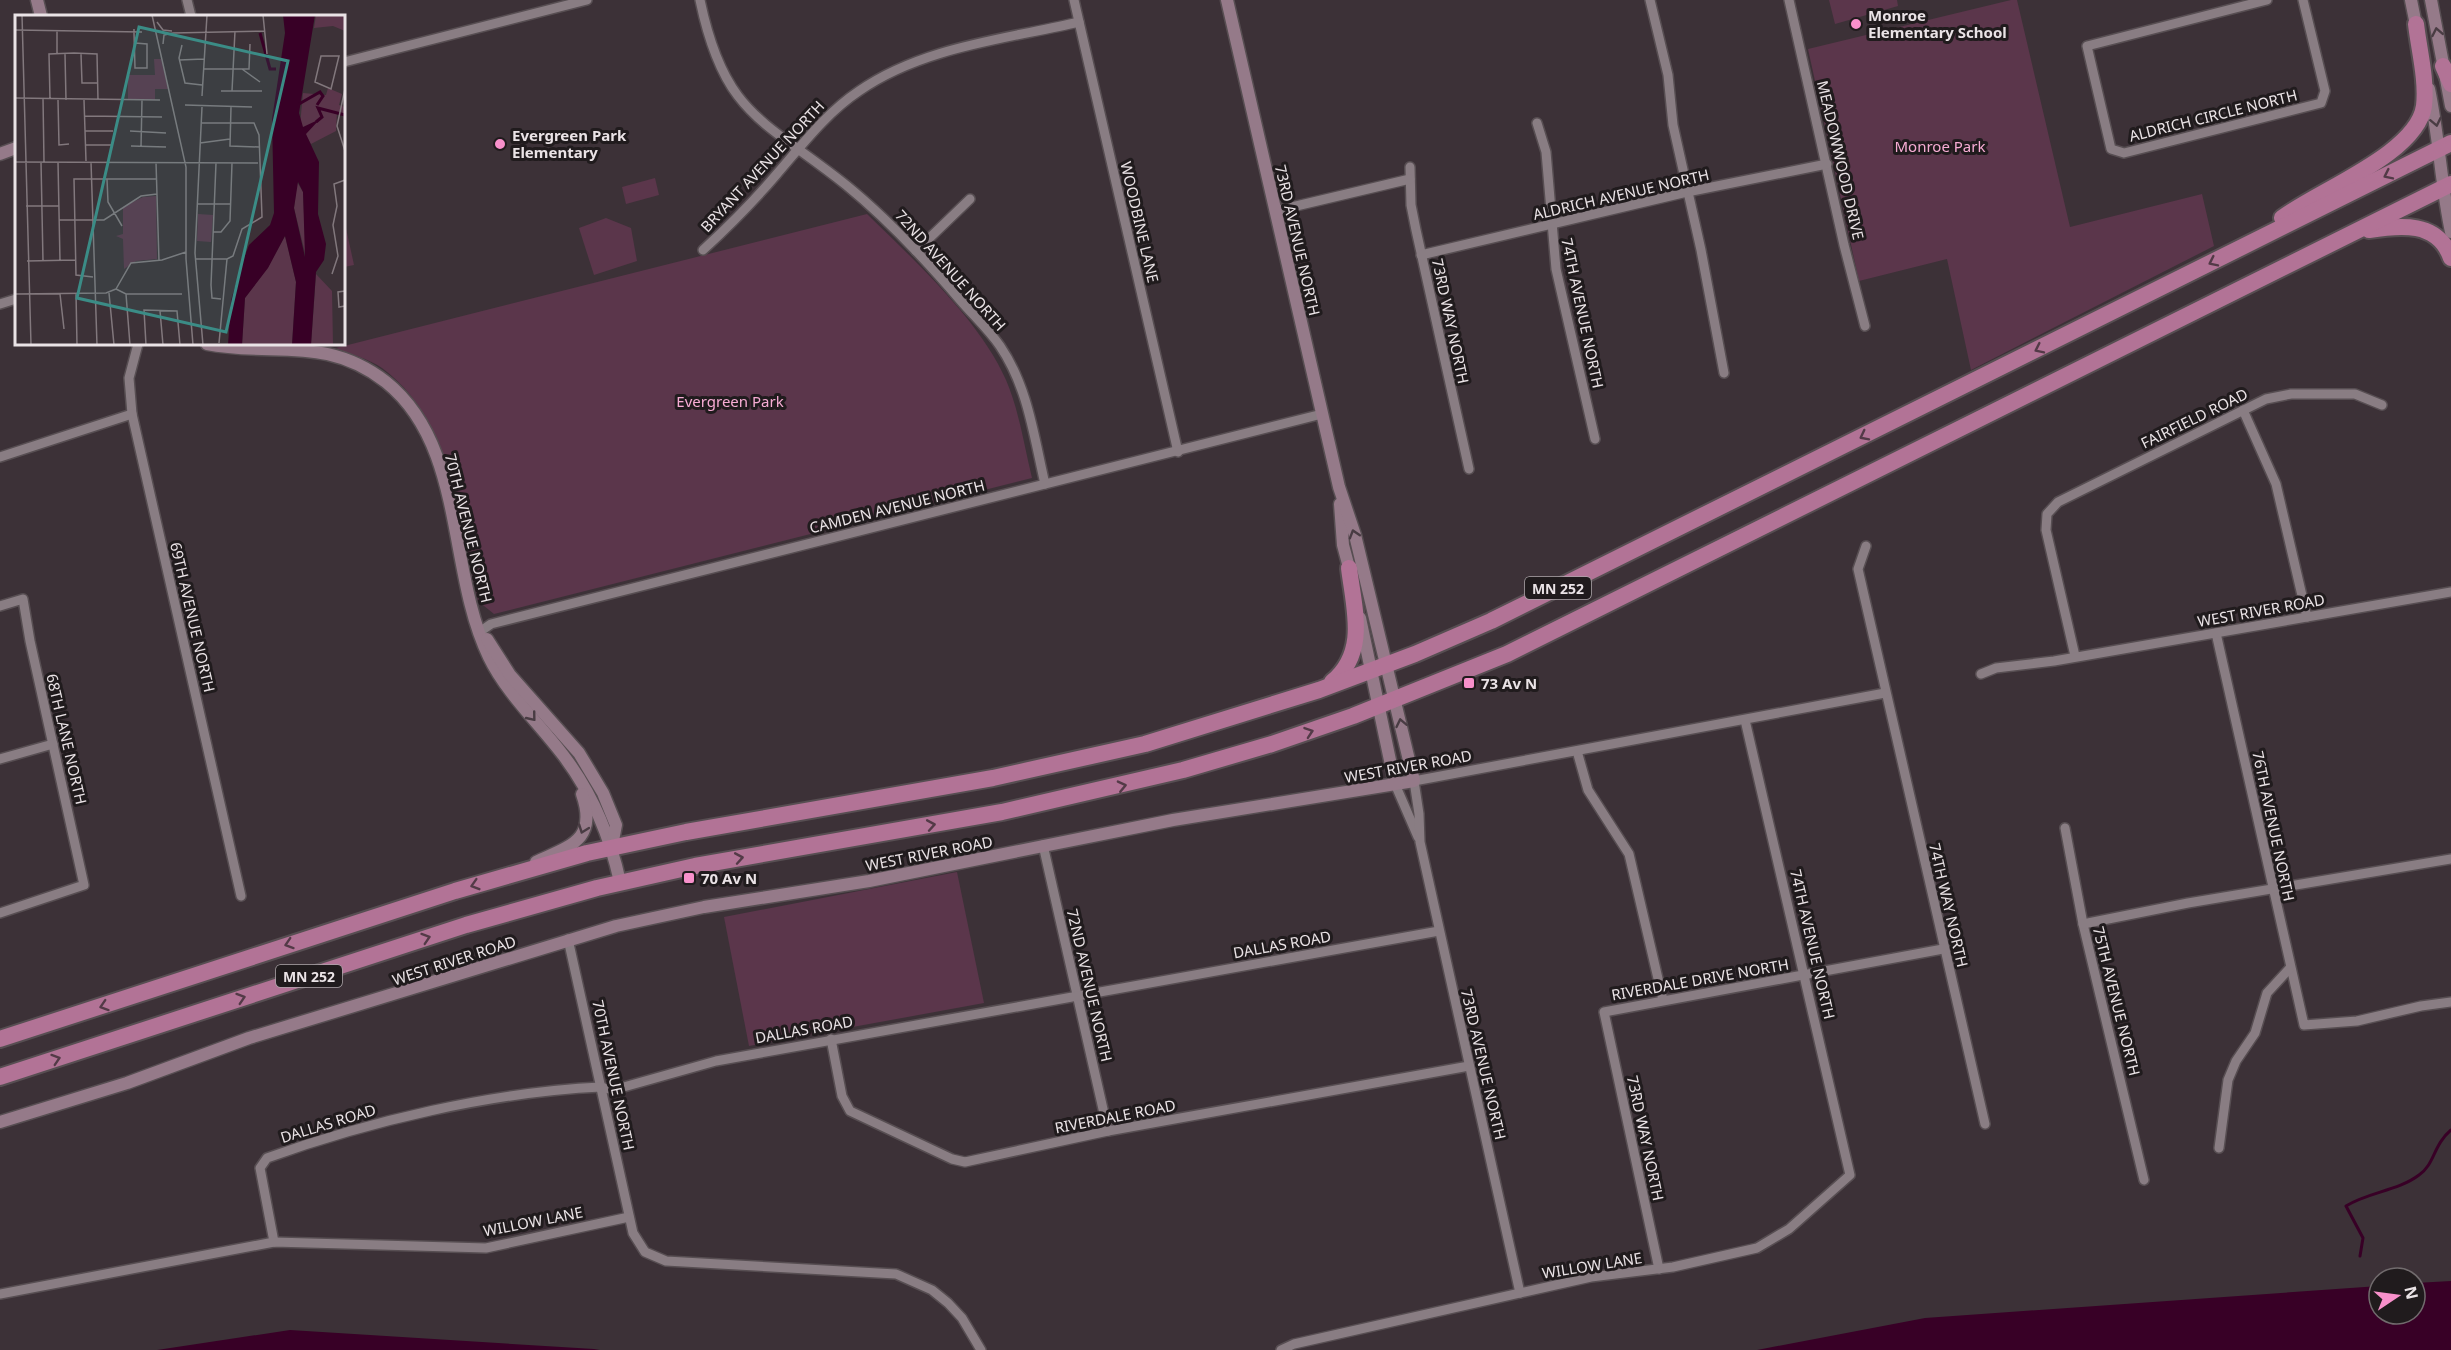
<svg xmlns="http://www.w3.org/2000/svg" width="2451" height="1350" viewBox="0 0 2451 1350" font-family="'Noto Sans',sans-serif">
<rect width="100%" height="100%" fill="#3c3137"/>
<g fill="#5b364b">
<path d="M1829,0H1897L1898,6L1835,24Z"/>
<path d="M2011,0H2017L2070,227L2202,194L2214,246L1971,370L1947,259L1859,281L1808,49Z"/>
<path d="M655,178L659,195L626,204L622,187Z"/>
<path d="M867,214C914,260 979,319 1006,380C1019,410 1024,445 1032,478L494,614L478,601C460,522 453,420 382,368C369,359 350,354 336,348Z"/>
<path d="M606,218L631,228L637,261L594,275L579,228Z"/>
<path d="M344,219L354,265L344,267Z"/>
<path d="M957,872L984,1003L749,1046L724,917Z"/>
</g>
<g fill="#380026">
<path d="M2451,1281V1350H1757L1925,1318L2379,1286V1314H2415V1283Z"/>
<path d="M290,1330L594,1349L600,1350H157Z"/>
</g>
<g fill="none" stroke-linecap="round" stroke-linejoin="round">
<path stroke="#380026" stroke-width="3" d="M2360,1256L2363,1238L2346,1206C2368,1192 2398,1191 2419,1175C2435,1164 2433,1145 2451,1130"/>
<g stroke="#574e52" stroke-width="12">
<g id="street">
<path d="M187,0L191,16"/>
<path d="M700,0C724,115 763,119 846,185C889,220 926,260 961,301C974,316 989,330 1000,346C1028,387 1034,437 1045,484"/>
<path d="M1074,0L1178,452"/>
<path d="M1650,0L1668,75L1673,125L1701,250L1724,373"/>
<path d="M1789,0L1844,245L1865,326"/>
<path d="M2267,0L2087,46L2111,149L2124,153L2321,103L2325,91L2303,0"/>
<path d="M344,62L587,0"/>
<path d="M1537,123L1546,152L1556,269L1595,439"/>
<path d="M1410,167L1411,205L1416,230L1469,469"/>
<path d="M1275,211L1410,179"/>
<path d="M703,250C729,226 753,202 776,175C802,145 826,113 859,91C922,47 1006,39 1079,22"/>
<path d="M916,251L970,199"/>
<path d="M1421,255L1687,192L1827,164"/>
<path d="M0,304L16,299"/>
<path d="M138,344L129,378L132,414L241,896"/>
<path d="M2243,410L2276,484L2307,617"/>
<path d="M0,457L132,414"/>
<path d="M1866,546L1858,569L1985,1124"/>
<path d="M0,606L23,599L30,641L84,885L0,913"/>
<path d="M481,631L491,624L1322,414"/>
<path d="M2216,633L2304,1025L2357,1021L2421,1006L2451,1002"/>
<path d="M2075,656L2046,530L2047,514L2058,502L2266,399L2291,394H2355L2382,405"/>
<path d="M1981,674L1996,668L2054,661L2451,592"/>
<path d="M1577,751L1588,790L1629,854L1663,1000"/>
<path d="M0,759L53,744"/>
<path d="M1395,784L1418,837"/>
<path d="M2065,828L2083,924L2144,1180"/>
<path d="M1043,845L1108,1131"/>
<path d="M2083,924L2188,903L2451,859"/>
<path d="M568,939L633,1233L645,1252L666,1261L896,1274L932,1290L948,1303L962,1318L981,1350"/>
<path d="M831,1039L842,1096L850,1111L952,1159L965,1162L1108,1131L1469,1066"/>
<path d="M2219,1148L2228,1080L2236,1061L2255,1033L2267,993L2290,968"/>
<path d="M274,1242L260,1168L267,1158C369,1121 493,1092 601,1087L613,1090L716,1061L1439,931"/>
<path d="M1659,1269L1604,1012L1943,949"/>
<path d="M1520,1293L1420,842L1419,814L1414,781L1885,693"/>
<path d="M0,1294L274,1242L486,1248L629,1217"/>
<path d="M1281,1350L1294,1344L1591,1277L1673,1267L1757,1248L1789,1229L1850,1175L1745,720"/>
</g>
</g>
<g stroke="#574e52" stroke-width="15">
<g id="secondary">
<path d="M37,0L41,16"/>
<path d="M2411,0L2417,30"/>
<path d="M2431,0L2451,106"/>
<path d="M2429,89C2439,136 2441,185 2451,232"/>
<path d="M0,154L16,148"/>
<path d="M207,344C273,357 326,335 386,382C466,446 447,571 489,657C507,694 539,723 563,755C592,793 610,836 620,882"/>
<path d="M1340,504L1343,545L1351,575"/>
<path d="M1360,618L1395,784"/>
<path d="M487,639L510,675L579,753L603,793L616,825L612,846"/>
<path d="M536,862C570,846 598,840 582,794"/>
<path d="M0,1122L127,1083L249,1038L616,926L704,907L869,881L1173,820L1414,781L1355,535L1339,487L1227,0"/>
</g>
</g>
<g stroke="#574e52" stroke-width="20">
<g id="highway">
<path d="M2443,66L2451,84"/>
<path d="M2282,218C2319,190 2417,154 2424,106C2427,80 2419,50 2416,24"/>
<path d="M2369,230C2400,225 2438,221 2451,258"/>
<path d="M1332,682C1368,652 1354,609 1349,568"/>
<path d="M0,1039L455,891L587,853L686,832L993,778L1145,744L1319,690L1415,654L1491,621L2451,143"/>
<path d="M0,1077L466,925L597,888L695,866L1002,812L1183,770L1272,744L1353,716L1507,654L2451,184"/>
</g>
</g>
<use href="#street" stroke="#897d83" stroke-width="9"/>
<use href="#secondary" stroke="#957a89" stroke-width="12"/>
<use href="#highway" stroke="#b27396" stroke-width="16"/>
</g>
<defs><path id="oneway-chevron" d="M-2-3.5L2.5 0L-2 3.5" fill="none" stroke-width="1.6" stroke-linecap="round" stroke-linejoin="round" transform="scale(1.5)"/></defs>
<g stroke="#493c43">
<use href="#oneway-chevron" transform="translate(2437 32) rotate(-101)"/>
<use href="#oneway-chevron" transform="translate(2436 122) rotate(78)"/>
<use href="#oneway-chevron" transform="translate(1354 534) rotate(-107)"/>
<use href="#oneway-chevron" transform="translate(532 717) rotate(51)"/>
<use href="#oneway-chevron" transform="translate(1401 723) rotate(-102)"/>
<use href="#oneway-chevron" transform="translate(583 829) rotate(110)"/>
</g>
<g stroke="#533a47">
<use href="#oneway-chevron" transform="translate(2388 175) rotate(154)"/>
<use href="#oneway-chevron" transform="translate(2213 262) rotate(154)"/>
<use href="#oneway-chevron" transform="translate(2039 349) rotate(154)"/>
<use href="#oneway-chevron" transform="translate(1864 436) rotate(153)"/>
<use href="#oneway-chevron" transform="translate(1309 732) rotate(-19)"/>
<use href="#oneway-chevron" transform="translate(1122 786) rotate(-13)"/>
<use href="#oneway-chevron" transform="translate(931 825) rotate(-10)"/>
<use href="#oneway-chevron" transform="translate(739 858) rotate(-10)"/>
<use href="#oneway-chevron" transform="translate(475 885) rotate(163)"/>
<use href="#oneway-chevron" transform="translate(426 938) rotate(-18)"/>
<use href="#oneway-chevron" transform="translate(289 944) rotate(162)"/>
<use href="#oneway-chevron" transform="translate(241 998) rotate(-18)"/>
<use href="#oneway-chevron" transform="translate(104 1006) rotate(162)"/>
<use href="#oneway-chevron" transform="translate(56 1059) rotate(-18)"/>
</g>
<g fill="#f890cb" stroke="#201b1d" stroke-width="2">
<circle cx="1856" cy="24" r="6"/>
<circle cx="500" cy="144" r="6"/>
<rect x="1463" y="677" width="12" height="12" rx="3"/>
<rect x="683" y="872" width="12" height="12" rx="3"/>
</g>
<g text-anchor="middle" dominant-baseline="central" stroke-width="6" stroke-linejoin="round" paint-order="stroke">
<g fill="#201b1d" stroke="#ada7aa" stroke-width="1.5">
<rect x="1525" y="577" width="66" height="22" rx="4.5"/>
<rect x="276" y="965" width="66" height="22" rx="4.5"/>
</g>
<g font-size="14" font-weight="bold" fill="#eae3e6">
<text x="1558" y="588">MN 252</text>
<text x="309" y="976">MN 252</text>
</g>
<g font-size="15" font-weight="bold" fill="#eae3e6" stroke="#201b1d" text-anchor="start">
<text x="1868" y="15">Monroe<tspan x="1868" dy="17">Elementary School</tspan></text>
<text x="512" y="135">Evergreen Park<tspan x="512" dy="17">Elementary</tspan></text>
<text x="1481" y="683">73 Av N</text>
<text x="701" y="878">70 Av N</text>
</g>
<g font-size="15" fill="#eae3e6" stroke="#201b1d">
<text transform="translate(2213 115) rotate(-14)">ALDRICH CIRCLE NORTH</text>
<text transform="translate(1841 160) rotate(77)">MEADOWWOOD DRIVE</text>
<text transform="translate(762 166) rotate(-47)">BRYANT AVENUE NORTH</text>
<text transform="translate(1621 194) rotate(-13)">ALDRICH AVENUE NORTH</text>
<text transform="translate(1140 222) rotate(77)">WOODBINE LANE</text>
<text transform="translate(1298 240) rotate(77)">73RD AVENUE NORTH</text>
<text transform="translate(951 270) rotate(48)">72ND AVENUE NORTH</text>
<text transform="translate(1583 313) rotate(78)">74TH AVENUE NORTH</text>
<text transform="translate(1451 321) rotate(78)">73RD WAY NORTH</text>
<text transform="translate(2194 418) rotate(-26)">FAIRFIELD ROAD</text>
<text transform="translate(897 506) rotate(-14)">CAMDEN AVENUE NORTH</text>
<text transform="translate(469 528) rotate(76)">70TH AVENUE NORTH</text>
<text transform="translate(2261 610) rotate(-10)">WEST RIVER ROAD</text>
<text transform="translate(193 617) rotate(77)">69TH AVENUE NORTH</text>
<text transform="translate(67 739) rotate(77)">68TH LANE NORTH</text>
<text transform="translate(1408 766) rotate(-10)">WEST RIVER ROAD</text>
<text transform="translate(2274 826) rotate(78)">76TH AVENUE NORTH</text>
<text transform="translate(929 853) rotate(-11)">WEST RIVER ROAD</text>
<text transform="translate(1949 905) rotate(77)">74TH WAY NORTH</text>
<text transform="translate(1282 944) rotate(-10)">DALLAS ROAD</text>
<text transform="translate(1813 944) rotate(77)">74TH AVENUE NORTH</text>
<text transform="translate(454 960) rotate(-18)">WEST RIVER ROAD</text>
<text transform="translate(1700 979) rotate(-10)">RIVERDALE DRIVE NORTH</text>
<text transform="translate(1090 985) rotate(77)">72ND AVENUE NORTH</text>
<text transform="translate(2117 1001) rotate(76)">75TH AVENUE NORTH</text>
<text transform="translate(804 1029) rotate(-10)">DALLAS ROAD</text>
<text transform="translate(1484 1064) rotate(77)">73RD AVENUE NORTH</text>
<text transform="translate(614 1075) rotate(78)">70TH AVENUE NORTH</text>
<text transform="translate(1115 1116) rotate(-11)">RIVERDALE ROAD</text>
<text transform="translate(328 1123) rotate(-17)">DALLAS ROAD</text>
<text transform="translate(1646 1138) rotate(78)">73RD WAY NORTH</text>
<text transform="translate(533 1221) rotate(-11)">WILLOW LANE</text>
<text transform="translate(1592 1265) rotate(-9)">WILLOW LANE</text>
</g>
<g font-size="15" fill="#f7acd4" stroke="#201b1d">
<text x="1940" y="146">Monroe Park</text>
<text x="730" y="401">Evergreen Park</text>
</g>
</g>
<g transform="translate(15 15)">
<rect width="330" height="330" fill="#3c3137"/>
<path d="M301,0H330V16L318,11L299,13ZM139,44H146L153,74H140V85L113,84V60H140ZM313,73L327,79L324,90L330,92V101L322,97L321,116L296,129L285,110L288,78L311,80ZM282,167L288,177L291,242L279,193ZM141,181L142,244L121,246L109,254L108,224L101,221L108,219V192L128,182ZM183,199L198,200L196,227L182,226ZM270,221L281,267L277,330H227L230,283L253,252ZM301,259L317,276L318,330H296Z" fill="#5b364b"/>
<path d="M268,0H300L284,98L288,112L305,104L291,119L304,147L303,199L311,229L309,245L301,257L296,330H277L281,267L270,221L253,253L230,283L227,330H213L216,285L226,251L234,230L255,210L259,198L257,104L270,18ZM283,167L288,177L290,242L279,193Z" fill="#380026" fill-rule="evenodd"/>
<path fill="none" stroke="#380026" stroke-width="3" d="M245,18L255,54H261M284,89L305,77L308,81L302,90M301,107L307,102L303,93L330,100"/>
<path fill="none" stroke="#82787d" stroke-width="1.5" d="M7,0L16,330M137,0L171,152V244L178,330M248,0L252,39M142,7L148,15L157,16M119,14V18L120,53H132V29L120,28M0,15L127,17M42,16V38M158,18L249,16M148,29L149,20L158,18M167,30L164,43L170,68L187,70M50,39L51,85M66,39L67,68H83M306,41H324L316,74L300,67ZM164,45L189,44M189,54H234L235,29M227,54L245,67M330,74L322,111L330,136M206,76H247M217,76L220,16M187,81L192,0M0,83L145,85M28,83L29,147M35,84L34,39L59,38L82,39L83,85M43,85L44,130L54,129M69,85L71,146M170,90L237,92M187,92L180,238L188,330M216,92L215,131L244,132M70,101L147,102M187,108H239L244,120L247,202L227,214L218,241L212,244M70,116H98M115,116L151,118M185,128L215,124M71,130H97M116,131L151,132M126,132L127,85M0,147L243,148M26,147L28,246M43,147L45,246M76,147L82,330M141,147L144,246M201,148L196,270L197,283L206,284M92,164L93,187L107,211M182,189H215M11,191H44M44,205H89L126,181L142,179M198,217H206L215,206L217,148M180,244H212M12,246L61,245M317,259L323,241L318,210L322,191L319,169L330,165M78,262L61,260L59,164H142M101,274L116,248L147,245L171,237M101,274L111,279H167M330,276L323,277L324,292L330,291M61,278L62,330M94,278L99,330M0,279L91,278L101,274M45,279L49,314M111,279L115,330M145,296L148,330M204,328L212,244M131,330L129,295L162,296L165,330"/>
<path fill="#3b8c86" fill-opacity="0.15" stroke="#3b8c86" stroke-width="3" d="M124,12L273,46L211,317L62,283Z"/>
<rect width="330" height="330" fill="none" stroke="#eae3e6" stroke-width="3"/>
</g>
<g transform="translate(2397 1296) rotate(77)"><circle r="28" fill="#201b1d" stroke="#716b6d" stroke-width="1.5"/>
<path d="M0-4.5L10 22L0 15L-10 22Z" fill="#f890cb"/>
<text y="-9" font-size="16" font-weight="bold" text-anchor="middle" fill="#eae3e6">N</text>
</g>
</svg>
